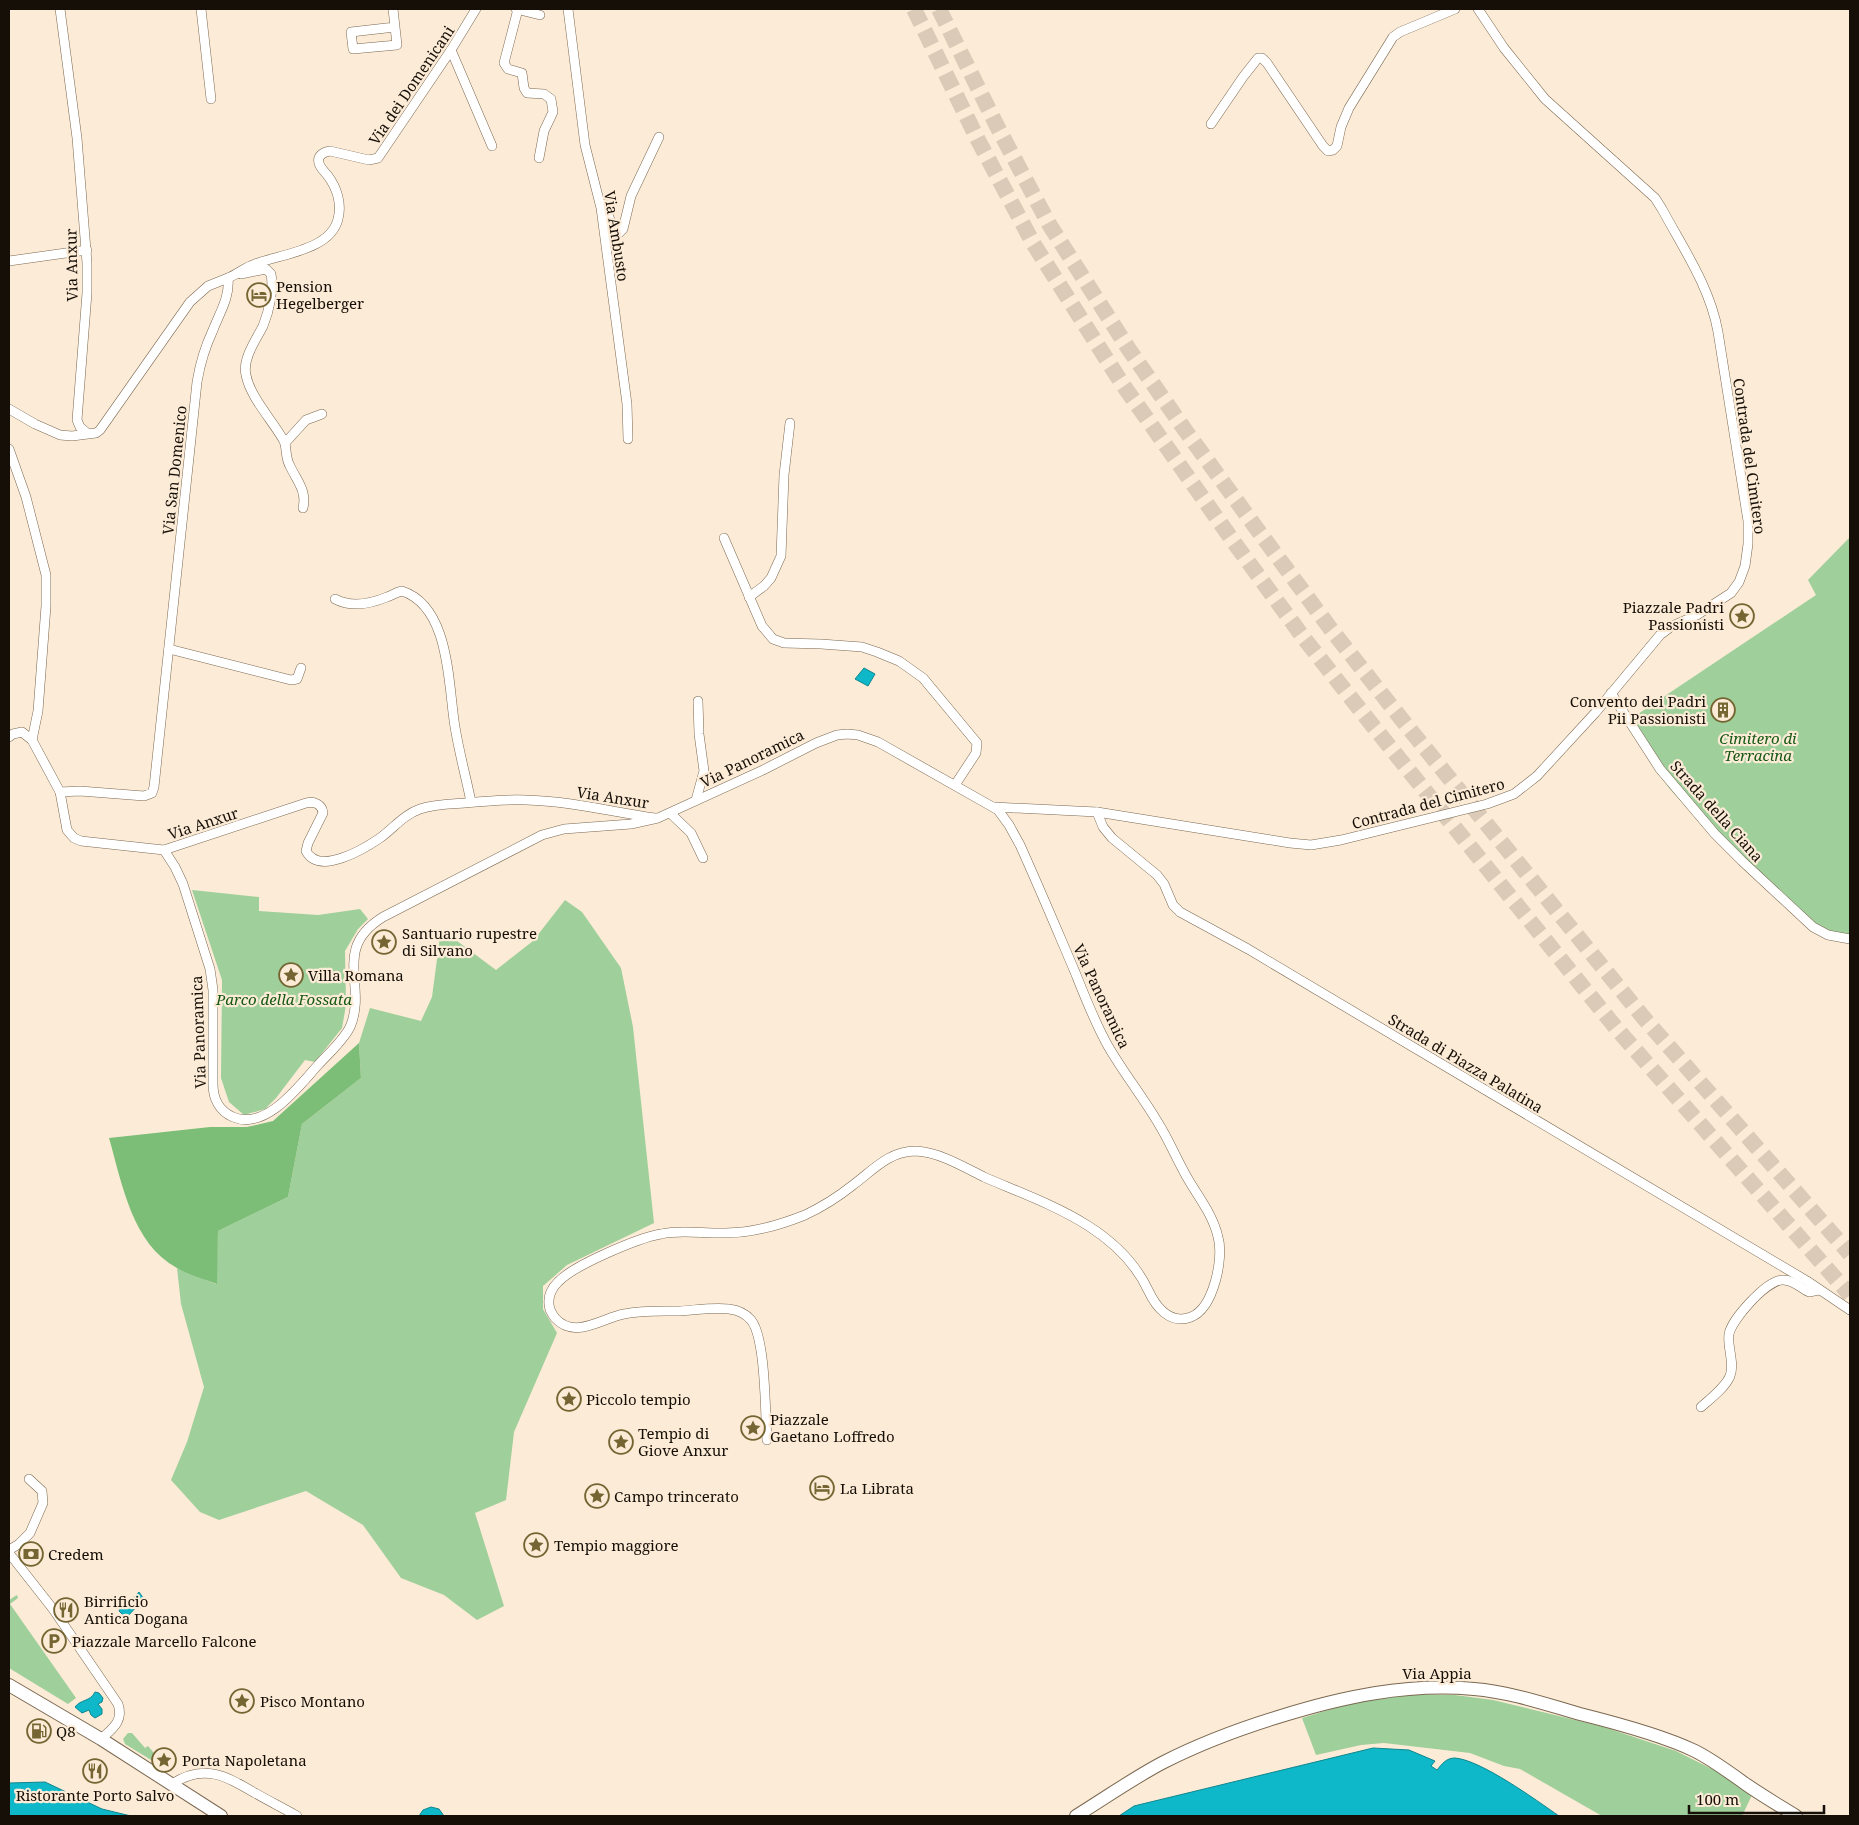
<svg xmlns="http://www.w3.org/2000/svg" width="1859" height="1825" viewBox="0 0 1859 1825" font-family="'Noto Serif',serif">
<rect width="100%" height="100%" fill="#fcebd6"/>
<g fill="#9fcf9b">
<path d="M1850,537V936L1822,932L1724,849L1669,788L1640,746L1626,722L1816,595L1808,580Z"/>
<path d="M192,890L259,897V911L318,915L360,909L368,919L358,929L345,951L346,1005L342,1028L315,1062L305,1060L276,1098L265,1109L244,1115L229,1102L221,1078L222,980Z"/>
<path d="M565,900L582,912L621,968L633,1027L654,1223L567,1265L543,1286V1309L557,1333L514,1432L506,1500L475,1513L504,1606L477,1620L444,1595L401,1578L363,1525L306,1491L219,1520L200,1512L171,1480L187,1442L204,1387L181,1304L177,1268L216,1284L218,1231L288,1197L302,1124L361,1078L359,1043L370,1008L421,1021L432,997L441,929L496,970L533,941Z"/>
<path d="M17,1595L18,1598L10,1604L76,1698L68,1704L9,1668V1600Z"/>
<path d="M1398,1694L1455,1695L1493,1700L1604,1727L1676,1751L1718,1772L1752,1795L1742,1816H1602L1520,1769L1504,1766L1470,1753L1384,1743L1361,1745L1316,1755L1302,1718L1338,1707Z"/>
<path d="M128,1733H132L145,1748L148,1746L159,1759L156,1763L125,1744L123,1739Z"/>
</g>
<path fill="#7cbe77" d="M359,1043L361,1078L302,1124L288,1197L218,1231L217,1284C204,1279 189,1275 177,1268C132,1244 122,1183 109,1138L210,1127H247L273,1121Z"/>
<g fill="#0eb8c8" stroke="#10858e">
<path d="M864,668L875,674L868,686L855,679Z"/>
<path d="M139,1592L146,1602H141L126,1618L119,1611C123,1602 133,1600 139,1592Z"/>
<path d="M95,1692L99,1693L103,1698L102,1702L98,1704L102,1709V1714L95,1718L91,1715L89,1710L82,1713L75,1707C81,1699 90,1702 95,1692Z"/>
<path d="M1373,1748L1409,1750L1435,1761L1431,1766L1437,1770C1442,1764 1446,1758 1455,1758C1481,1760 1536,1800 1559,1816H1119L1134,1806Z"/>
<path d="M45,1782L102,1809L131,1816H9V1783Z"/>
<path d="M431,1807L439,1809L444,1816H419L423,1810Z"/>
</g>
<g fill="none" stroke-linecap="round" stroke-linejoin="round">
<g stroke="#dacab7" stroke-width="16" stroke-dasharray="16 8" stroke-linecap="butt">
<path d="M914,9L978,140L1033,243L1121,382L1233,541L1303,637L1373,726L1616,1028L1850,1295"/>
<path d="M939,9L998,128L1049,224L1128,348L1185,430L1257,529L1330,628L1403,721L1643,1017L1850,1254"/>
</g>
<g stroke="#7b6851" stroke-width="10">
<g id="street">
<path d="M60,9L77,138L87,263V293L77,420L80,427L87,433"/>
<path d="M201,9L211,99"/>
<path d="M393,9L397,45L353,49L351,32L395,27"/>
<path d="M516,9L540,15"/>
<path d="M518,9L504,63L508,69L522,73L524,88L527,93L544,94L551,99L553,112L544,131L539,158"/>
<path d="M568,9L585,145L601,208L627,404L628,439"/>
<path d="M451,50L492,146"/>
<path d="M1211,124L1243,77L1258,58H1262L1267,63L1323,146L1328,151L1333,150L1337,146L1341,127L1349,108L1393,37L1400,32L1455,9"/>
<path d="M604,204L615,233H619L623,229L631,196L659,137"/>
<path d="M9,261L87,250"/>
<path d="M241,274L266,269L271,274C274,290 269,311 263,326C256,340 242,359 246,375C250,397 273,421 284,441C287,447 285,458 290,466C297,481 307,491 303,508"/>
<path d="M228,278C238,274 245,267 255,264C281,254 331,250 338,219C342,204 337,188 328,176C325,172 320,168 319,163C317,156 323,152 330,151L369,160L378,158L451,50L476,9"/>
<path d="M9,409L35,424L60,435L72,436L96,433L100,430L190,302L208,286L228,278C230,297 220,312 213,330C205,347 200,364 197,382L154,787L152,793L144,796L80,791L60,792"/>
<path d="M285,443L306,420L322,414"/>
<path d="M9,449L26,497L46,575V606L38,711L32,740"/>
<path d="M724,538L762,626L773,639L784,643L821,644L862,647L877,652L899,661L923,678L977,743L976,753L955,785"/>
<path d="M749,597L764,586L771,578L781,556L784,475L790,423"/>
<path d="M335,599C352,608 370,604 387,597C393,595 396,592 402,591C451,607 448,687 455,727C459,752 466,777 471,802"/>
<path d="M169,649L291,680L297,679L301,668"/>
<path d="M1611,693L1660,769L1715,834L1742,861L1813,927L1828,935L1850,939"/>
<path d="M9,737L13,734L22,732L32,740L60,792L67,830L74,838L81,841L164,850L306,803C314,801 322,804 323,813L308,843L306,851C319,876 364,849 380,838C394,828 403,815 420,809C434,804 450,804 465,803C486,801 506,799 526,800C570,801 612,812 655,818"/>
<path d="M696,800L704,771L699,734L698,701"/>
<path d="M994,807L1097,812L1290,843L1311,845L1341,840L1487,804L1514,794L1537,776L1595,713L1660,635L1672,626L1697,615L1731,593L1739,582L1745,566L1748,544V521L1718,332C1710,287 1683,248 1662,209L1655,198L1545,99L1504,48L1478,9"/>
<path d="M1097,812L1103,827L1112,838L1157,875L1164,884L1173,905L1180,912L1248,949L1807,1281L1850,1310"/>
<path d="M670,813L691,833L703,858"/>
<path d="M164,850L175,867L183,884L210,969L213,990V1084C213,1098 219,1111 233,1117C266,1131 299,1086 318,1065C329,1053 343,1041 350,1027C368,986 331,949 383,917L542,835L564,829L631,824L658,818L763,770L816,743L837,735L847,734L858,735L878,742L998,810L1009,825L1020,845C1039,887 1057,930 1075,972C1085,997 1095,1023 1108,1046C1123,1072 1142,1096 1157,1121C1169,1140 1177,1160 1188,1179C1199,1198 1213,1215 1218,1237C1224,1257 1214,1308 1191,1317C1170,1325 1156,1307 1148,1290C1118,1226 1044,1203 984,1177C964,1167 939,1152 916,1151C889,1151 873,1170 853,1185C838,1197 822,1207 805,1215C780,1225 753,1233 726,1233C705,1234 682,1229 661,1234C638,1238 574,1265 558,1282C552,1288 548,1295 549,1304C549,1310 552,1314 555,1318C575,1340 602,1318 624,1314C642,1310 662,1311 680,1311C696,1310 714,1307 729,1309C738,1310 745,1313 751,1320C766,1338 765,1413 767,1440"/>
<path d="M1701,1407C1710,1399 1725,1388 1730,1376C1735,1363 1727,1347 1729,1334C1732,1319 1766,1281 1782,1280C1793,1279 1800,1288 1809,1292L1819,1290"/>
<path d="M9,1550L19,1544L30,1533L43,1503L42,1491L29,1479"/>
<path d="M9,1553L53,1609L118,1704C124,1721 112,1729 101,1739"/>
<path d="M172,1784C204,1763 226,1776 255,1793C269,1801 283,1808 297,1816"/>
</g>
</g>
<g stroke="#7b6851" stroke-width="14">
<g id="secondary">
<path d="M9,1685L101,1739L221,1816"/>
<path d="M1076,1816C1105,1798 1132,1779 1162,1763C1199,1744 1239,1729 1278,1717C1342,1697 1406,1683 1474,1689C1510,1692 1545,1704 1580,1714C1616,1723 1662,1735 1695,1751C1713,1760 1730,1773 1747,1785C1763,1796 1780,1806 1796,1816"/>
</g>
</g>
<use href="#street" stroke="#fff" stroke-width="9"/>
<use href="#secondary" stroke="#fff" stroke-width="12"/>
</g>
<defs>
<g id="hotel-ring" transform="scale(1.25)"><circle r="9.5" fill="#fcebd6" stroke="#746532" stroke-width="1.5"/><path d="M-6-4.5h1.5V1H6V5H4.5V3h-9V5H-6ZM-4 0a1.8 1.8 0 1 1 3.6 0ZM.5 0V-2.5h3Q6-2.5 6 0Z" fill="#746532"/></g>
<g id="sight-ring" transform="scale(1.25)"><circle r="9.5" fill="#fcebd6" stroke="#746532" stroke-width="1.5"/><path d="M0-6L1.8-2.2L6-1.7L2.9 1.2L3.7 5.4L0 3.3L-3.7 5.4L-2.9 1.2L-6-1.7L-1.8-2.2Z" fill="#746532"/></g>
<g id="building-ring" transform="scale(1.25)"><circle r="9.5" fill="#fcebd6" stroke="#746532" stroke-width="1.5"/><path d="M-4-6H4V6H1V3H-1V6H-4ZM-2.5-4.3h1.7v1.8h-1.7ZM.8-4.3h1.7v1.8H.8ZM-2.5-1h1.7V.8h-1.7ZM.8-1h1.7V.8H.8Z" fill="#746532"/></g>
<g id="bank-ring" transform="scale(1.25)"><circle r="9.5" fill="#fcebd6" stroke="#746532" stroke-width="1.5"/><path d="M-6-4H6V4H-6ZM0-2.3a2.3 2.3 0 1 0 0 4.6a2.3 2.3 0 1 0 0-4.6Z" fill="#746532"/></g>
<g id="restaurant-ring" transform="scale(1.25)"><circle r="9.5" fill="#fcebd6" stroke="#746532" stroke-width="1.5"/><path d="M-5-6h1v4h1v-4h1v4h1v-4h1v5L-1.5 .5V6h-2V.5L-5-1ZM5-6V6H3V1.5H1.5Q1.5-4 5-6Z" fill="#746532"/></g>
<g id="parking-ring" transform="scale(1.25)"><circle r="9.5" fill="#fcebd6" stroke="#746532" stroke-width="1.5"/><path d="M-3.5-5.5H1a3.5 3.5 0 0 1 0 7H-1V5.5H-3.5ZM-1-3.4V-.6H.8a1.4 1.4 0 0 0 0-2.8Z" fill="#746532"/></g>
<g id="fuel-ring" transform="scale(1.25)"><circle r="9.5" fill="#fcebd6" stroke="#746532" stroke-width="1.5"/><path d="M-5.5-6h7V0h2V4h1.3V-2.5L3-4.5l.8-.8L6-3V5H2.5V1h-1V6h-7ZM-4.2-4.7v3.2H.2V-4.7Z" fill="#746532"/></g>
</defs>
<g fill-rule="evenodd">
<use href="#hotel-ring" x="259" y="295"/>
<use href="#sight-ring" x="1742" y="616"/>
<use href="#building-ring" x="1723" y="710"/>
<use href="#sight-ring" x="384" y="942"/>
<use href="#sight-ring" x="291" y="975"/>
<use href="#sight-ring" x="569" y="1399"/>
<use href="#sight-ring" x="753" y="1428"/>
<use href="#sight-ring" x="621" y="1442"/>
<use href="#hotel-ring" x="822" y="1488"/>
<use href="#sight-ring" x="597" y="1496"/>
<use href="#sight-ring" x="536" y="1545"/>
<use href="#bank-ring" x="31" y="1554"/>
<use href="#restaurant-ring" x="66" y="1610"/>
<use href="#parking-ring" x="54" y="1641"/>
<use href="#sight-ring" x="242" y="1701"/>
<use href="#fuel-ring" x="39" y="1731"/>
<use href="#sight-ring" x="164" y="1760"/>
<use href="#restaurant-ring" x="95" y="1771"/>
</g>
<g text-anchor="middle" dominant-baseline="central" stroke-width="4.5" stroke-linejoin="round" paint-order="stroke">
<g font-size="15" fill="#160f07" stroke="#fcebd6">
<text transform="translate(411 85) rotate(-56)">Via dei Domenicani</text>
<text transform="translate(617 236) rotate(81)">Via Ambusto</text>
<text transform="translate(71 265) rotate(-91)">Via Anxur</text>
<text transform="translate(1750 456) rotate(82)">Contrada del Cimitero</text>
<text transform="translate(174 470) rotate(-84)">Via San Domenico</text>
<text transform="translate(752 758) rotate(-26)">Via Panoramica</text>
<text transform="translate(613 797) rotate(9)">Via Anxur</text>
<text transform="translate(1428 803) rotate(-15)">Contrada del Cimitero</text>
<text transform="translate(1717 811) rotate(48)">Strada della Ciana</text>
<text transform="translate(203 823) rotate(-18)">Via Anxur</text>
<text transform="translate(1102 996) rotate(65)">Via Panoramica</text>
<text transform="translate(198 1032) rotate(-92)">Via Panoramica</text>
<text transform="translate(1466 1063) rotate(31)">Strada di Piazza Palatina</text>
<text x="1437" y="1673">Via Appia</text>
</g>
<g font-size="15" fill="#160f07" stroke="#fcebd6" text-anchor="start">
<text x="276" y="286">Pension<tspan x="276" dy="17">Hegelberger</tspan></text>
<text x="1724" y="607" text-anchor="end">Piazzale Padri<tspan x="1724" dy="17">Passionisti</tspan></text>
<text x="1706" y="701" text-anchor="end">Convento dei Padri<tspan x="1706" dy="17">Pii Passionisti</tspan></text>
<text x="402" y="933">Santuario rupestre<tspan x="402" dy="17">di Silvano</tspan></text>
<text x="308" y="975">Villa Romana</text>
<text x="586" y="1399">Piccolo tempio</text>
<text x="770" y="1419">Piazzale<tspan x="770" dy="17">Gaetano Loffredo</tspan></text>
<text x="638" y="1433">Tempio di<tspan x="638" dy="17">Giove Anxur</tspan></text>
<text x="840" y="1488">La Librata</text>
<text x="614" y="1496">Campo trincerato</text>
<text x="554" y="1545">Tempio maggiore</text>
<text x="48" y="1554">Credem</text>
<text x="84" y="1601">Birrificio<tspan x="84" dy="17">Antica Dogana</tspan></text>
<text x="72" y="1641">Piazzale Marcello Falcone</text>
<text x="260" y="1701">Pisco Montano</text>
<text x="56" y="1731">Q8</text>
<text x="182" y="1760">Porta Napoletana</text>
<text x="95" y="1795" text-anchor="middle">Ristorante Porto Salvo</text>
</g>
<g font-size="15" font-style="italic" fill="#155813" stroke="#fcebd6">
<text x="1758" y="738">Cimitero di<tspan x="1758" dy="17">Terracina</tspan></text>
<text x="284" y="999">Parco della Fossata</text>
</g>
</g>
<rect width="1859" height="1825" fill="none" stroke="#160f07" stroke-width="20"/>
<path d="M1689 1805v8h135v-8" fill="none" stroke="#160f07" stroke-width="2.5"/>
<text x="1696" y="1805" font-size="15" fill="#160f07" stroke="#fcebd6" stroke-width="4" paint-order="stroke">100 m</text>
</svg>
